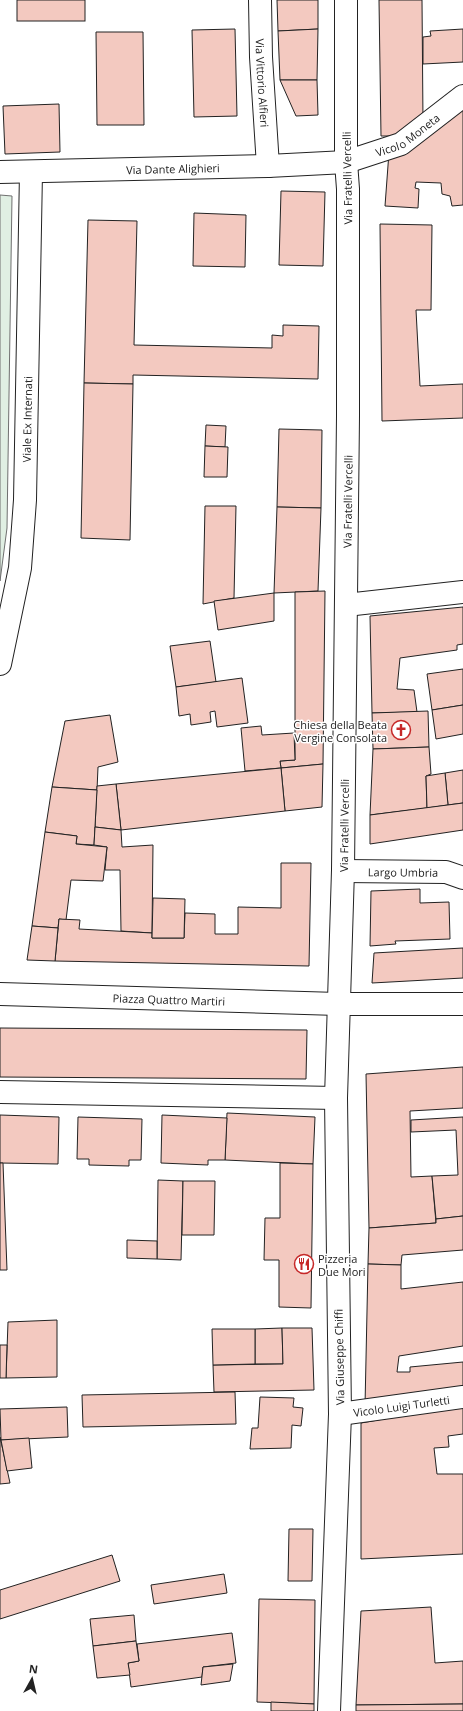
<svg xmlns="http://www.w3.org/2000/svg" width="463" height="1711" viewBox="0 0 463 1711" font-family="'Open Sans',sans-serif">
<rect width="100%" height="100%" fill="#fff"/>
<path fill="#e0efe3" stroke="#6f6f6f" d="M0,195L12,196L7,528L0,581Z"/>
<g fill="#f3c9c0" stroke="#222">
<rect x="17" y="0" width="68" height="21"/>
<path d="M277,0H318V29L278,31Z"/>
<path d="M379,0H422L423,122L401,136H381Z"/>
<path d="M235,29L237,116L194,117L192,30Z"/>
<path d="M318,29L317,80H280L278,31Z"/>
<path d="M463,29V62L423,64V37L431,36L430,31Z"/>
<path d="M96,32H143L144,125H97Z"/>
<path d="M280,80H317L318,115L296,116Z"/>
<path d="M59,104L60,152L5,154L3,106Z"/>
<path d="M463,104V205L452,206L450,196L442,194L441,183L416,182L415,188L419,189L418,208L385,206L389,152Z"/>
<path d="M281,191L325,192L323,266L279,265Z"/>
<path d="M194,213L246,215L245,267L193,266Z"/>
<path d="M88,220L137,221L134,345L272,348V335L283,336V325L319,326L318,379L133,375V384L84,383Z"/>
<path d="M380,224L432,225L431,310H416L420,386L463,384V418L382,421Z"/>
<path d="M84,383L133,384L130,540L81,538Z"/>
<path d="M206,425L226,426L225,447L205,446Z"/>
<path d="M279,429L322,430L321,508L277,507Z"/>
<path d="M205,446L228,447L227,477H204Z"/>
<path d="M205,506H236L234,598L203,604Z"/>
<path d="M277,507L321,508L318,591L274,593Z"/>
<path d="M325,591L323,764L281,768L280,761L295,760V592Z"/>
<path d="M274,593V621L218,630L214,601Z"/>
<path d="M463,607V644L457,645V650L400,658L397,689L414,690L417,712L372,713L370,616Z"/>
<path d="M210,641L216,682L176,687L170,646Z"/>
<path d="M463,669V705L432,710L427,674Z"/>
<path d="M242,678L248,723L217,727L215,711L210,712L211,722L191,725L190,714L179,716L176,687Z"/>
<path d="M463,705V734L436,739L432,710Z"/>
<path d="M428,711L429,747L373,749L372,713Z"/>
<path d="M110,715L118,762L98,767L97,790L52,787L65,721Z"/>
<path d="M261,726L262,735L294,733L295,760L280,761L281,768L245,771L241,728Z"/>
<path d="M429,747L431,774L426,776L427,808L370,815L373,749Z"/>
<path d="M323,764L322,807L285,811L281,768Z"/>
<path d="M281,768L285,811L121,830L116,784Z"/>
<path d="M463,770V803L448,805L445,773Z"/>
<path d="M445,773L448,805L427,808L426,776Z"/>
<path d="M116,784L121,830L95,827L97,786Z"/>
<path d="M52,787L97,790L94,845L76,844L77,836L45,832Z"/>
<path d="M463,803V830L370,844V815Z"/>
<path d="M95,827L121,830L122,847L153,845L152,933L121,931L120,870H105L107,847L94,845Z"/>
<path d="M45,832L77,836L76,844L107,847L103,881L71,880L66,920L59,919L58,928L32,926Z"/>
<path d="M281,863H311L309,966L55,961L59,919L80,920L79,929L152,933V938H184L185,913L215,914V934H238V907L281,908Z"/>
<path d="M420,889V903L449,902L450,939L395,941L396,944L370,946L371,891Z"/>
<path d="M153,898L185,899L184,938H152Z"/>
<path d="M32,926L58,928L55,961L27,960Z"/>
<path d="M463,948V978L372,983L374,953Z"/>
<path d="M0,1028L307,1030L306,1079L0,1077Z"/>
<path d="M463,1067V1108L410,1111L411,1177L432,1176L436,1223L369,1228L366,1074Z"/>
<path d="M227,1113L315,1117L313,1164L225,1160Z"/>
<path d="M0,1115L59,1117L58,1164L0,1163Z"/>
<path d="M162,1115L227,1118L225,1160H208V1165L161,1163Z"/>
<path d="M78,1117L142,1119L141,1160H129V1166L89,1165V1159H77Z"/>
<path d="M463,1117V1216L436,1219L432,1176L458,1175L456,1130L411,1132V1120Z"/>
<path d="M0,1163H3L7,1270H0Z"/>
<path d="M280,1163L313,1164L311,1308L279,1307V1260H264L265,1218H280Z"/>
<path d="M158,1180L183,1181L181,1260L157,1259Z"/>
<path d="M183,1181H215L214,1235H182Z"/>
<path d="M463,1216V1250L402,1255L401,1265L368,1264L369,1228L436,1223V1219Z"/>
<path d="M127,1240L157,1241V1259L127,1258Z"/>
<path d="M368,1264L401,1265V1289L463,1282V1346L399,1356L397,1372H410V1367L463,1362V1392L365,1406Z"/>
<path d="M57,1320V1377L6,1378L8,1322Z"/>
<path d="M282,1328L283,1364H255V1329Z"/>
<path d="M282,1328H312L314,1390L214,1392L213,1365L283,1364Z"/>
<path d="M212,1329H255V1364L213,1365Z"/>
<path d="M0,1345H7L6,1378H0Z"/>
<path d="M235,1392L236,1424L83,1427L82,1395Z"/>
<path d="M260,1397L294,1398L293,1407L303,1408L301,1426L292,1425L291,1448L250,1449L252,1428H258Z"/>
<path d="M463,1405V1434L448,1436L449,1447L434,1448L437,1474H463V1554L361,1559V1423Z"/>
<path d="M67,1407L68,1437L1,1440L0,1409Z"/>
<path d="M0,1437L10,1483L0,1484Z"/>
<path d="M29,1438L32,1468L7,1471L1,1440Z"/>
<path d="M289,1529H313L312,1581H288Z"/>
<path d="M112,1555L120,1581L0,1619V1590Z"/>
<path d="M224,1574L227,1593L154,1604L151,1585Z"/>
<path d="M259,1599L315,1600L314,1704L257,1702Z"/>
<path d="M431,1607L435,1663L463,1661V1704L356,1705L361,1611Z"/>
<path d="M134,1615L136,1641L93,1646L90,1619Z"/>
<path d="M232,1633L236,1663L203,1667L202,1677L131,1687L128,1663L139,1661L137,1644Z"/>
<path d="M136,1641L139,1661L128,1663L130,1675L97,1678L93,1646Z"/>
<path d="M233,1664L230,1681L201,1685L203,1667Z"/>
<path d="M271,1702L314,1704V1711H271Z"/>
<path d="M463,1704V1711H356V1705Z"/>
</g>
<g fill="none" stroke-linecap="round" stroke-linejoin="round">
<g stroke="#222" stroke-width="24">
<g id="street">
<path id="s1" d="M260,0L261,57L268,166"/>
<path id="s2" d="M0,172L268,166L346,162L401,144L463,96"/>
<path d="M346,605L463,592"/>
<path id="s3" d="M0,664L20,568L25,500L31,172"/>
<path id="s4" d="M343,871L446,872L463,878"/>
<path id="s5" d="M0,994L338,1004H463"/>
<path d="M0,1092L336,1098"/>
<path id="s6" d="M340,1414L463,1397"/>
<path id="s7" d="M329,1711L340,1414L336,1098L343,870L348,416V189L346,162V0"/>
</g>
</g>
<use href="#street" stroke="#fff" stroke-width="22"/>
</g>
<defs>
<g id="church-ring" transform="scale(1)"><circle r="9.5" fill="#fff" stroke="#c62828" stroke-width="1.5"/><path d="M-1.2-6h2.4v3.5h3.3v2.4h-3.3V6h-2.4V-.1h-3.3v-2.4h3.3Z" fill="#c62828"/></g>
<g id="restaurant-ring" transform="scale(1)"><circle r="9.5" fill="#fff" stroke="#c62828" stroke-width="1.5"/><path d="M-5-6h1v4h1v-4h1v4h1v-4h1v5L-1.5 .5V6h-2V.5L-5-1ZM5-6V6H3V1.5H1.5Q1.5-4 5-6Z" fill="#c62828"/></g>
</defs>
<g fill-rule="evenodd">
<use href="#church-ring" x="401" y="730"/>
<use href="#restaurant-ring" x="304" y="1264"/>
</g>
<g text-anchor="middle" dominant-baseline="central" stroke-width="3" stroke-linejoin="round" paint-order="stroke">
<g font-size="11" fill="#222" stroke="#fff">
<text stroke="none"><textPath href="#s1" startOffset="83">Via Vittorio Alfieri</textPath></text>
<text stroke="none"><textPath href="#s2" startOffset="414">Vicolo Moneta</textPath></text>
<text stroke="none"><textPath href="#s2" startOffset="173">Via Dante Alighieri</textPath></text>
<text transform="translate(347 178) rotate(-91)">Via Fratelli Vercelli</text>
<text stroke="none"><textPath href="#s3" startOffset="247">Viale Ex Internati</textPath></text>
<text stroke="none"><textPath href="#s7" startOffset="1210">Via Fratelli Vercelli</textPath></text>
<text stroke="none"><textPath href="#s7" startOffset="886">Via Fratelli Vercelli</textPath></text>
<text stroke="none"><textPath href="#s4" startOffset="60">Largo Umbria</textPath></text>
<text stroke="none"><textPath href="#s5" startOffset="169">Piazza Quattro Martiri</textPath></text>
<text transform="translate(339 1357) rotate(-91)">Via Giuseppe Chiffi</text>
<text stroke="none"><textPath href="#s6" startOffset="62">Vicolo Luigi Turletti</textPath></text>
</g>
<g font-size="11" fill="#222" stroke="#fff" text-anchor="end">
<text x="387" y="724">Chiesa della Beata<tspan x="387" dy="13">Vergine Consolata</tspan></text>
<text x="318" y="1258" text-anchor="start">Pizzeria<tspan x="318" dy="13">Due Mori</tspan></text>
</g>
</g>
<g transform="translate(32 1679) rotate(8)" stroke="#ffffff" stroke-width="3" paint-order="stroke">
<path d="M0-3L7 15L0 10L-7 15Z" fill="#222222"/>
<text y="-6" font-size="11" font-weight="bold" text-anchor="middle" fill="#222222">N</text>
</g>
</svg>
